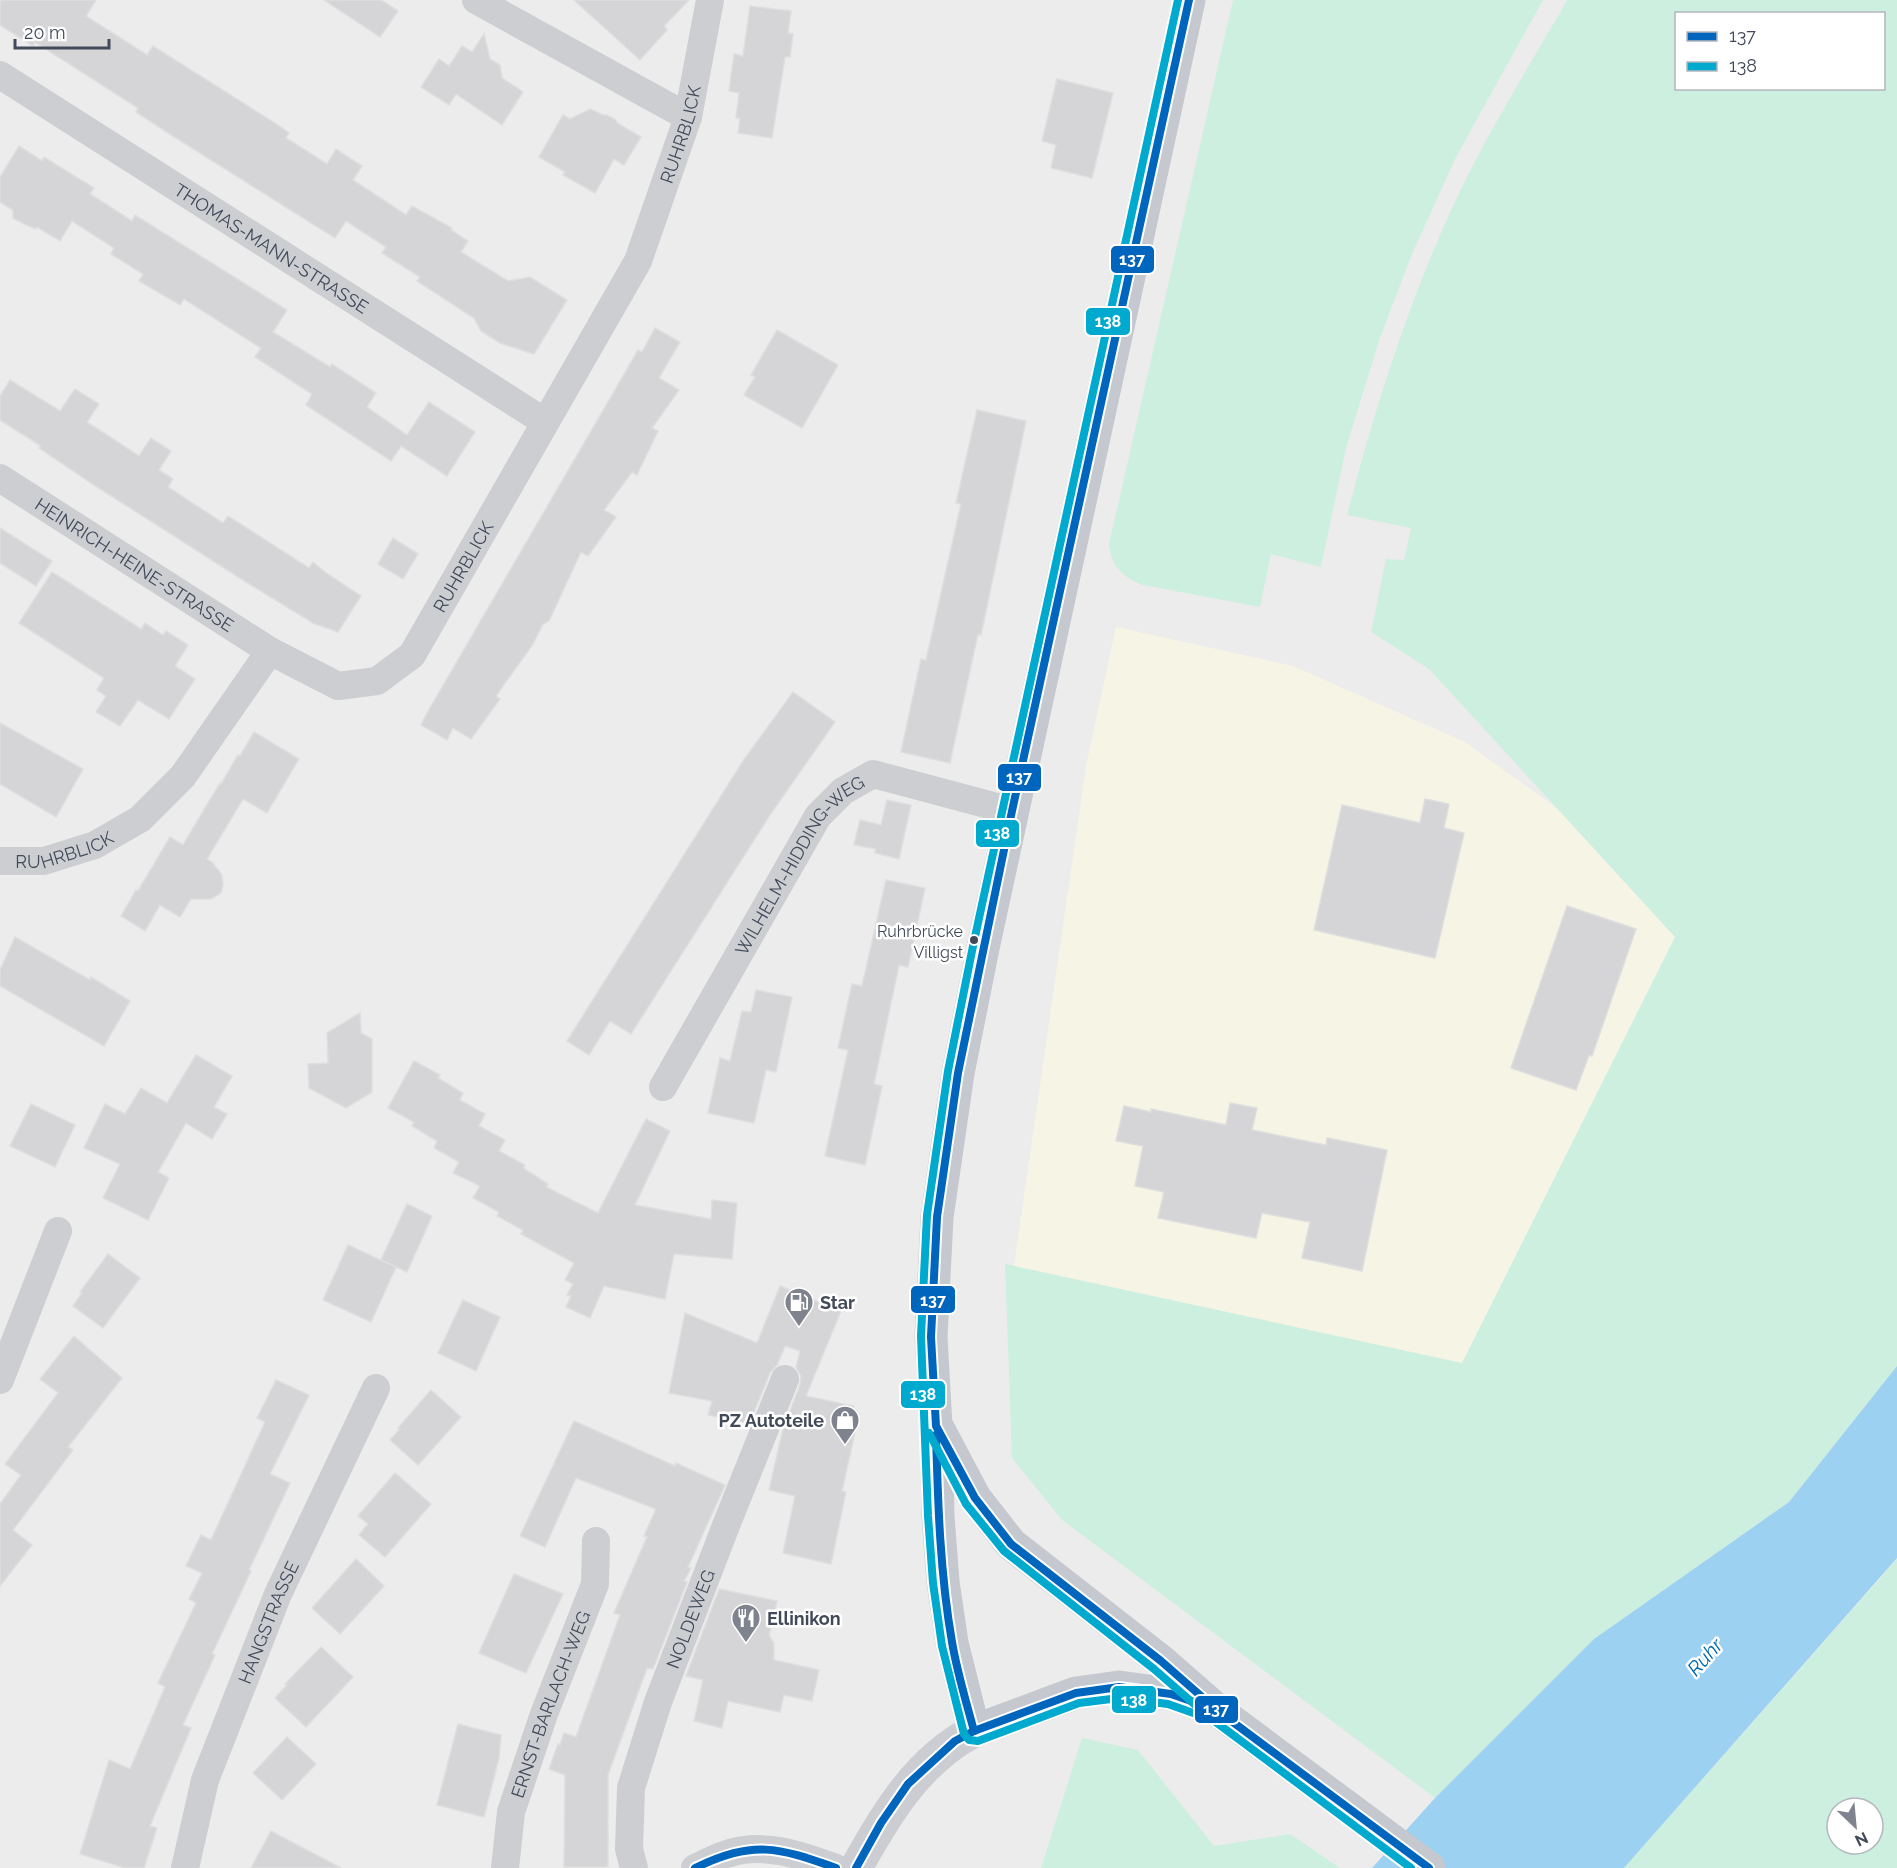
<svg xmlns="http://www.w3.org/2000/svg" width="1897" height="1868" viewBox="0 0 1897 1868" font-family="Raleway,sans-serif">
<rect width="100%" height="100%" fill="#edecec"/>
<path fill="#f6f4e5" d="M1116,627L1293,666L1465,742L1562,812L1675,937L1462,1364L1014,1266L1086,766Z"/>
<g fill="#cdefe0" fill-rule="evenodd">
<path d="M1233,0H1543L1456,157L1412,254L1380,338L1346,448L1321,567L1271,554L1260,607L1143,585C1122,577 1111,566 1109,544Z"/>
<path d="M1567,0H1897V1366L1789,1502L1594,1639L1435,1798L1062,1520L1012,1458L1005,1264L1462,1363L1675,937L1429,669L1371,632L1386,559L1404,560L1411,528L1347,515C1378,396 1416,277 1472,167C1501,110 1536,55 1567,0ZM1676,14H1884V88H1676Z"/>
<path d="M1897,1558V1868H1624L1891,1566ZM1837,1808H1873V1844H1837Z"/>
<path d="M1082,1738L1138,1750L1214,1846L1290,1834L1340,1868H1041Z"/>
</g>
<path fill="#9dd1f2" d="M1897,1366V1558L1624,1868H1372L1435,1798L1594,1639L1789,1502Z"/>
<g fill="#d5d5d8" stroke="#dededf" stroke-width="1.5">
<path d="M0,0H96L86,16L147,55L153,46L278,125L289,133L286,138L327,164L336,149L362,166L353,180L406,215L412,206L452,228L451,230L468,241L461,252L508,281L530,277L567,300L534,354L500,343L481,331L474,318L417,281L420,277L382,253L386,247L346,221L335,238L168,133L136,112L138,108L35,42L33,46L0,25Z"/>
<path d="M324,0H381L398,11L380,37Z"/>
<path d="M574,0H689L664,26L667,30L640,60Z"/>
<path d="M750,6L791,11L788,33L793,34L790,57H785L772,138L738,133L740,118H736L739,93L729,91L734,54L743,56Z"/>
<path d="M484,34L490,59L500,65L502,78L523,92L502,125L456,94L449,105L421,87L439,59L449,66L462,46L472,52Z"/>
<path d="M1057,79L1113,93L1092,178L1051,168L1056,145L1042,141Z"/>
<path d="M590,109L603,115H607L616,120L617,123L641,137L624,165L614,159L595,193L563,175L565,172L539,157L563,115L570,119Z"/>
<path d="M19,146L42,161L44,157L94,188L90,194L132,221L135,215L287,310L273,332L330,367L332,364L376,393L367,407L407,435L429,402L475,432L447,476L401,446L391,461L306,405L312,394L255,357L261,348L184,299L180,305L139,281L143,274L111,254L114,248L72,221L60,241L37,227L36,229L24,224L13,218V210L0,202V177Z"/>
<path d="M655,328L680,342L659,378L679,390L652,428L658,431L637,475L632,472L604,510L616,517L588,556L581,552L549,621L543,624L533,644L496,696L500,699L471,739L453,728L447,740L421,725L427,713L619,383L638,350L642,352Z"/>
<path d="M777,330L838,365L802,428L744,395L755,377L751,375Z"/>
<path d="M10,380L60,411L75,389L99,404L87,422L139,456L151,438L171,451L159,470L173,479L168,487L223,523L228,516L309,568L313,562L326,573L361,596L338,632L313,623L246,582L91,483L39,448L41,446L0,420V396Z"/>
<path d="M977,410L1026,421L981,635L978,634L950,763L901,752L921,659L926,660L961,504L956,503Z"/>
<path d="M0,528L52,561L36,586L0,563Z"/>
<path d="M393,538L418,554L403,579L378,564Z"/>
<path d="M52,572L141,629L145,623L163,635L166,631L188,645L175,666L195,679L169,719L138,700L120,726L96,712L106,696L97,690L104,678L19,623Z"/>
<path d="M793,692L835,722L770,815L631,1034L610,1021L589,1055L567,1041L743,761Z"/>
<path d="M0,723L83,769L56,817L0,784Z"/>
<path d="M254,732L299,759L267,813L243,799L207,859L212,862L222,875L223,885L221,893L211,899H191L180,917L160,905L145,931L121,916L136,890L138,891L170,837L183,845L220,783L221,784L238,755L240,756Z"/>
<path d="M1425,799L1449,804L1444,828L1464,833L1435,958L1314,930L1342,805L1420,823Z"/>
<path d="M887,800L911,805L899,859L875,853L876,849L854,845L860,820L881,825Z"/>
<path d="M886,880L925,888L908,967L899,965L874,1084L882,1086L865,1165L825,1156L848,1050L838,1048L852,984L862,986Z"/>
<path d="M1567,906L1636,929L1592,1056L1589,1055L1576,1090L1511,1068Z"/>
<path d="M15,937L90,980L91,977L130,1001L104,1046L0,986V970Z"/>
<path d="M756,990L792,997L776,1072L766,1070L754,1123L708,1113L720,1058L730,1061L742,1011L751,1012Z"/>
<path d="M360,1013L361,1033L372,1039V1092L346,1108L309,1088L308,1064L328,1063L327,1033Z"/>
<path d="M196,1055L232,1076L214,1107L227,1114L212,1139L186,1123L158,1172L169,1178L148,1220L103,1198L120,1164L84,1148L105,1104L125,1114L141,1088L167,1103Z"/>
<path d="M414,1061L440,1075L438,1078L463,1093L460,1100L485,1114L479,1126L505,1140L499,1151L525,1165L523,1168L548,1184L546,1187L598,1213L646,1119L670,1131L635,1205L711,1219L712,1200L737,1203L732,1259L674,1254L665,1299L604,1286L590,1318L566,1307L571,1296L567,1295L573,1284L565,1280L574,1263L521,1234L523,1230L497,1216L499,1212L473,1198L480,1186L453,1173L459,1162L434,1148L437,1141L412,1126L414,1122L388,1108Z"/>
<path d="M1230,1103L1257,1108L1252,1130L1326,1145L1327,1138L1387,1150L1362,1271L1302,1258L1310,1222L1262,1213L1256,1238L1158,1218L1164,1192L1135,1186L1143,1146L1116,1141L1124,1106L1151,1112V1109L1226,1125Z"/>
<path d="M31,1104L75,1125L55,1167L10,1146Z"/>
<path d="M407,1204L432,1216L407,1272L381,1260Z"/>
<path d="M348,1245L396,1267L371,1322L323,1300Z"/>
<path d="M108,1254L140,1278L103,1328L73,1306L82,1293L80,1292Z"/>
<path d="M780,1286L841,1311L806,1396L854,1406L849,1426L856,1428L842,1491L846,1492L831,1564L783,1553L795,1496L769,1490L783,1429L800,1385L801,1376L796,1367L800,1351L785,1346L777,1365L770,1373L749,1424L708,1415L712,1401L669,1393L685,1313L757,1343Z"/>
<path d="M463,1300L500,1317L476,1371L438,1353Z"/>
<path d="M74,1336L122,1378L68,1447L73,1450L13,1530L32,1545L0,1586V1504L21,1475L5,1464L58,1393L40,1379Z"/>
<path d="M276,1380L309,1395L270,1474L290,1483L249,1570L251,1571L212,1654L215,1655L183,1725L191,1728L150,1826L157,1828L144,1868H125L80,1854L109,1760L130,1769L165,1687L158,1683L196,1603L189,1599L202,1573L186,1566L201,1535L211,1540L265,1422L257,1418Z"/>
<path d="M431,1390L461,1417L418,1465L390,1440L400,1429L398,1428Z"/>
<path d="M574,1421L675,1466L676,1463L725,1485L688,1567L691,1568L684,1581L687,1582L653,1669L647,1668L608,1775V1867H564L565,1775L549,1769L558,1744L560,1745L564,1733L576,1737L620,1615L614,1613L647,1537L644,1536L656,1509L576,1478L545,1547L520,1536Z"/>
<path d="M395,1473L431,1504L385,1557L359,1535L368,1524L358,1516Z"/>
<path d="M356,1559L384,1586L340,1634L312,1608Z"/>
<path d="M514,1574L563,1594L526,1673L479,1653Z"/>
<path d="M719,1589L777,1601L769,1636L774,1643V1660L819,1670L812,1701L784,1695L780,1712L728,1701L722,1728L694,1721L703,1680L686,1676Z"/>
<path d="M321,1647L353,1677L306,1727L275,1698L287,1685L285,1684Z"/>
<path d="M458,1724L501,1735L499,1758L484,1817L437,1805Z"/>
<path d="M287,1737L316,1764L282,1800L253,1773Z"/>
<path d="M271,1831L341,1868H251Z"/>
</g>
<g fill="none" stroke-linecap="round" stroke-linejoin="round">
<g stroke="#ccced2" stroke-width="28">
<path d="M476,0L688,117"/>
<path id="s1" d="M0,75L545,422"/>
<path id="s2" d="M0,478L270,651L338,686L377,681L412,655L638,261L688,117L710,0"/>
<path id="s3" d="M0,861H44L95,845L140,819L183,776L270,651"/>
<path id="s4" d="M663,1087L818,816L843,791L873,774L1012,811"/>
<path d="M0,1380L58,1231"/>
<path id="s5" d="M185,1868L205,1780L278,1594L376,1388"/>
<path id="s6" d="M505,1868L511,1812L544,1714L595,1584L596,1541"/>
<path id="s7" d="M634,1868L629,1849L631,1788L658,1702L727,1523L785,1379"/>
<path d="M695,1868C706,1863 718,1856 730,1853C766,1842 802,1856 836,1868"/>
</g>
<path stroke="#cbcdd2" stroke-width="33" d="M856,1868C886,1814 918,1760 974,1731"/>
<g stroke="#c5c8ce" stroke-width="33">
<path d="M1189,0L983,948L958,1073L937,1217L931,1337L936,1426L938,1516L943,1582L952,1643L974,1731L1076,1693L1119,1687L1171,1694L1218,1711"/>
<path d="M939,1430L975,1498L1011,1544L1161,1661L1218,1711L1429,1868"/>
</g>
<g stroke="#fff" stroke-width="12">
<g id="bus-1">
<path d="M1189,0L1012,811L958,1073L937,1217L931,1337L936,1426L975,1498L1011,1544L1161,1661L1218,1711L1429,1868"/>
<path d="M936,1435C938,1504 940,1573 952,1642C957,1672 966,1701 974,1731"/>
<path d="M695,1868C754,1840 777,1847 836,1868"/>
<path d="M856,1868L881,1823L908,1784L955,1741L974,1731L1076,1693L1119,1687L1171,1694L1211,1708"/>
</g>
</g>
<g stroke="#fff" stroke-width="12">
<g id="bus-2">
<path d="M1178,0L973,946L948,1071L927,1215L921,1336L928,1516L933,1583L942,1646L964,1734L969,1740L978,1741L1079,1703L1119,1698L1168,1704L1213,1720L1411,1868"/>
<path d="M929,1433L966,1504L1004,1551L1154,1669L1201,1710"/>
</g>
</g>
<use href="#bus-1" stroke="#0065bd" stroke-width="8"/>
<use href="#bus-2" stroke="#00a9ce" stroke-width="8"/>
</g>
<defs>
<g id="fuel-pin" transform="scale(1.5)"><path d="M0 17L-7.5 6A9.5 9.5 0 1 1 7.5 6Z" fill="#7e838d" stroke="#fff"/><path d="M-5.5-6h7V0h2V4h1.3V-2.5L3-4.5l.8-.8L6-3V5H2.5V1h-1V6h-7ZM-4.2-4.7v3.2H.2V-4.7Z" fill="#fff"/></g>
<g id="shop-pin" transform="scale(1.5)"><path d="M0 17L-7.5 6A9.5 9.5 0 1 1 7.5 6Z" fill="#7e838d" stroke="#fff"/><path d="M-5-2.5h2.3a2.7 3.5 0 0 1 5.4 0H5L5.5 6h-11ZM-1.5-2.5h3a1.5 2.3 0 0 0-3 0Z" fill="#fff"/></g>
<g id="restaurant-pin" transform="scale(1.5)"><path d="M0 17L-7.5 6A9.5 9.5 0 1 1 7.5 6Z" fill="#7e838d" stroke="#fff"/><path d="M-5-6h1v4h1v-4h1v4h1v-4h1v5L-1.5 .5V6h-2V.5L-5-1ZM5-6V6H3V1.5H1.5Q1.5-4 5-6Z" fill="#fff"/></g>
</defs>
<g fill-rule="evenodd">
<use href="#fuel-pin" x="799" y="1302"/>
<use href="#shop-pin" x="845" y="1420"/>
<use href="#restaurant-pin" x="746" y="1618"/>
</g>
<circle fill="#424a5a" stroke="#fff" stroke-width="2" cx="974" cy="940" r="5"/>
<g text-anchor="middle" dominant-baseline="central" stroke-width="5" stroke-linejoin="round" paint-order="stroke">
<g font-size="16" fill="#424a5a" stroke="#fff" text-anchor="end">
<text x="963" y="931">Ruhrbrücke<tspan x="963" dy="21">Villigst</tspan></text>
</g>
<g font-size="18" fill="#424a5a" stroke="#fff">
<text stroke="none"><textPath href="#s2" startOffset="1068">RUHRBLICK</textPath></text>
<text stroke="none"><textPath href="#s1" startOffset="322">THOMAS-MANN-STRASSE</textPath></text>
<text stroke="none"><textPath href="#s2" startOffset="160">HEINRICH-HEINE-STRASSE</textPath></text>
<text stroke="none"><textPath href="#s2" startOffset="582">RUHRBLICK</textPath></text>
<text stroke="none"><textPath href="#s3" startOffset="66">RUHRBLICK</textPath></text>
<text stroke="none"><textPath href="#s4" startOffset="262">WILHELM-HIDDING-WEG</textPath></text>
<text stroke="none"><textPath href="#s7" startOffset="260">NOLDEWEG</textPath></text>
<text stroke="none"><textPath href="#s5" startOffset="260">HANGSTRASSE</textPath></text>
<text stroke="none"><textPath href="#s6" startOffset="171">ERNST-BARLACH-WEG</textPath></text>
</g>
<g font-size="18" font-weight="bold" fill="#424a5a" stroke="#fff" text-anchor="start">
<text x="820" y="1302">Star</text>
<text x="824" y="1420" text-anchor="end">PZ Autoteile</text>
<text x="767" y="1618">Ellinikon</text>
</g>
<g font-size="20" font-style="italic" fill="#006aaf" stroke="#fff">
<text transform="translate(1705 1657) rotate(-48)">Ruhr</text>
</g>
</g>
<g stroke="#fff" stroke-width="2">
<rect x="1110" y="245" width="45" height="29" rx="6" fill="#0065bd"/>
<rect x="1085" y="307" width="46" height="29" rx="6" fill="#00a9ce"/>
<rect x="997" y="763" width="45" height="29" rx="6" fill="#0065bd"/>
<rect x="975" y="819" width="45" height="29" rx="6" fill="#00a9ce"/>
<rect x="910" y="1285" width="46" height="29" rx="6" fill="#0065bd"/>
<rect x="900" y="1380" width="46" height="29" rx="6" fill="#00a9ce"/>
<rect x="1111" y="1685" width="46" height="29" rx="6" fill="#00a9ce"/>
<rect x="1194" y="1695" width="45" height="29" rx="6" fill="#0065bd"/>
</g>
<g font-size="16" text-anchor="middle" font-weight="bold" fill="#fff">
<text x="1132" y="265">137</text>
<text x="1108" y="327">138</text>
<text x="1019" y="783">137</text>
<text x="997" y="839">138</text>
<text x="933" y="1306">137</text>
<text x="923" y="1400">138</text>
<text x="1134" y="1706">138</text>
<text x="1216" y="1715">137</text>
</g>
<rect x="1675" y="12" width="210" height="78" fill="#ffffff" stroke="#b3b7bd" stroke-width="1.5"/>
<rect x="1687" y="32" width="30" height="9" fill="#0065bd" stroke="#b3b7bd" stroke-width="1.5"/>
<text x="1729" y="42" font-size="18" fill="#424a5a">137</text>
<rect x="1687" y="62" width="30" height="9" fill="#00a9ce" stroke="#b3b7bd" stroke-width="1.5"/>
<text x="1729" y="72" font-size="18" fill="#424a5a">138</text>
<g transform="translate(1855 1826) rotate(154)"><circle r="28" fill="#ffffff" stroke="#b3b7bd" stroke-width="1.5"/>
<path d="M0-4.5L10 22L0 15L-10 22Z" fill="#7e838d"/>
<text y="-9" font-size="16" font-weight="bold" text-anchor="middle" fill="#424a5a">N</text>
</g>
<path d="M15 39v9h94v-9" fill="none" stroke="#424a5a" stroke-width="3"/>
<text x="24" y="39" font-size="18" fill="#424a5a" stroke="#ffffff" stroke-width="4.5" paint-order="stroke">20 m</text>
</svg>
